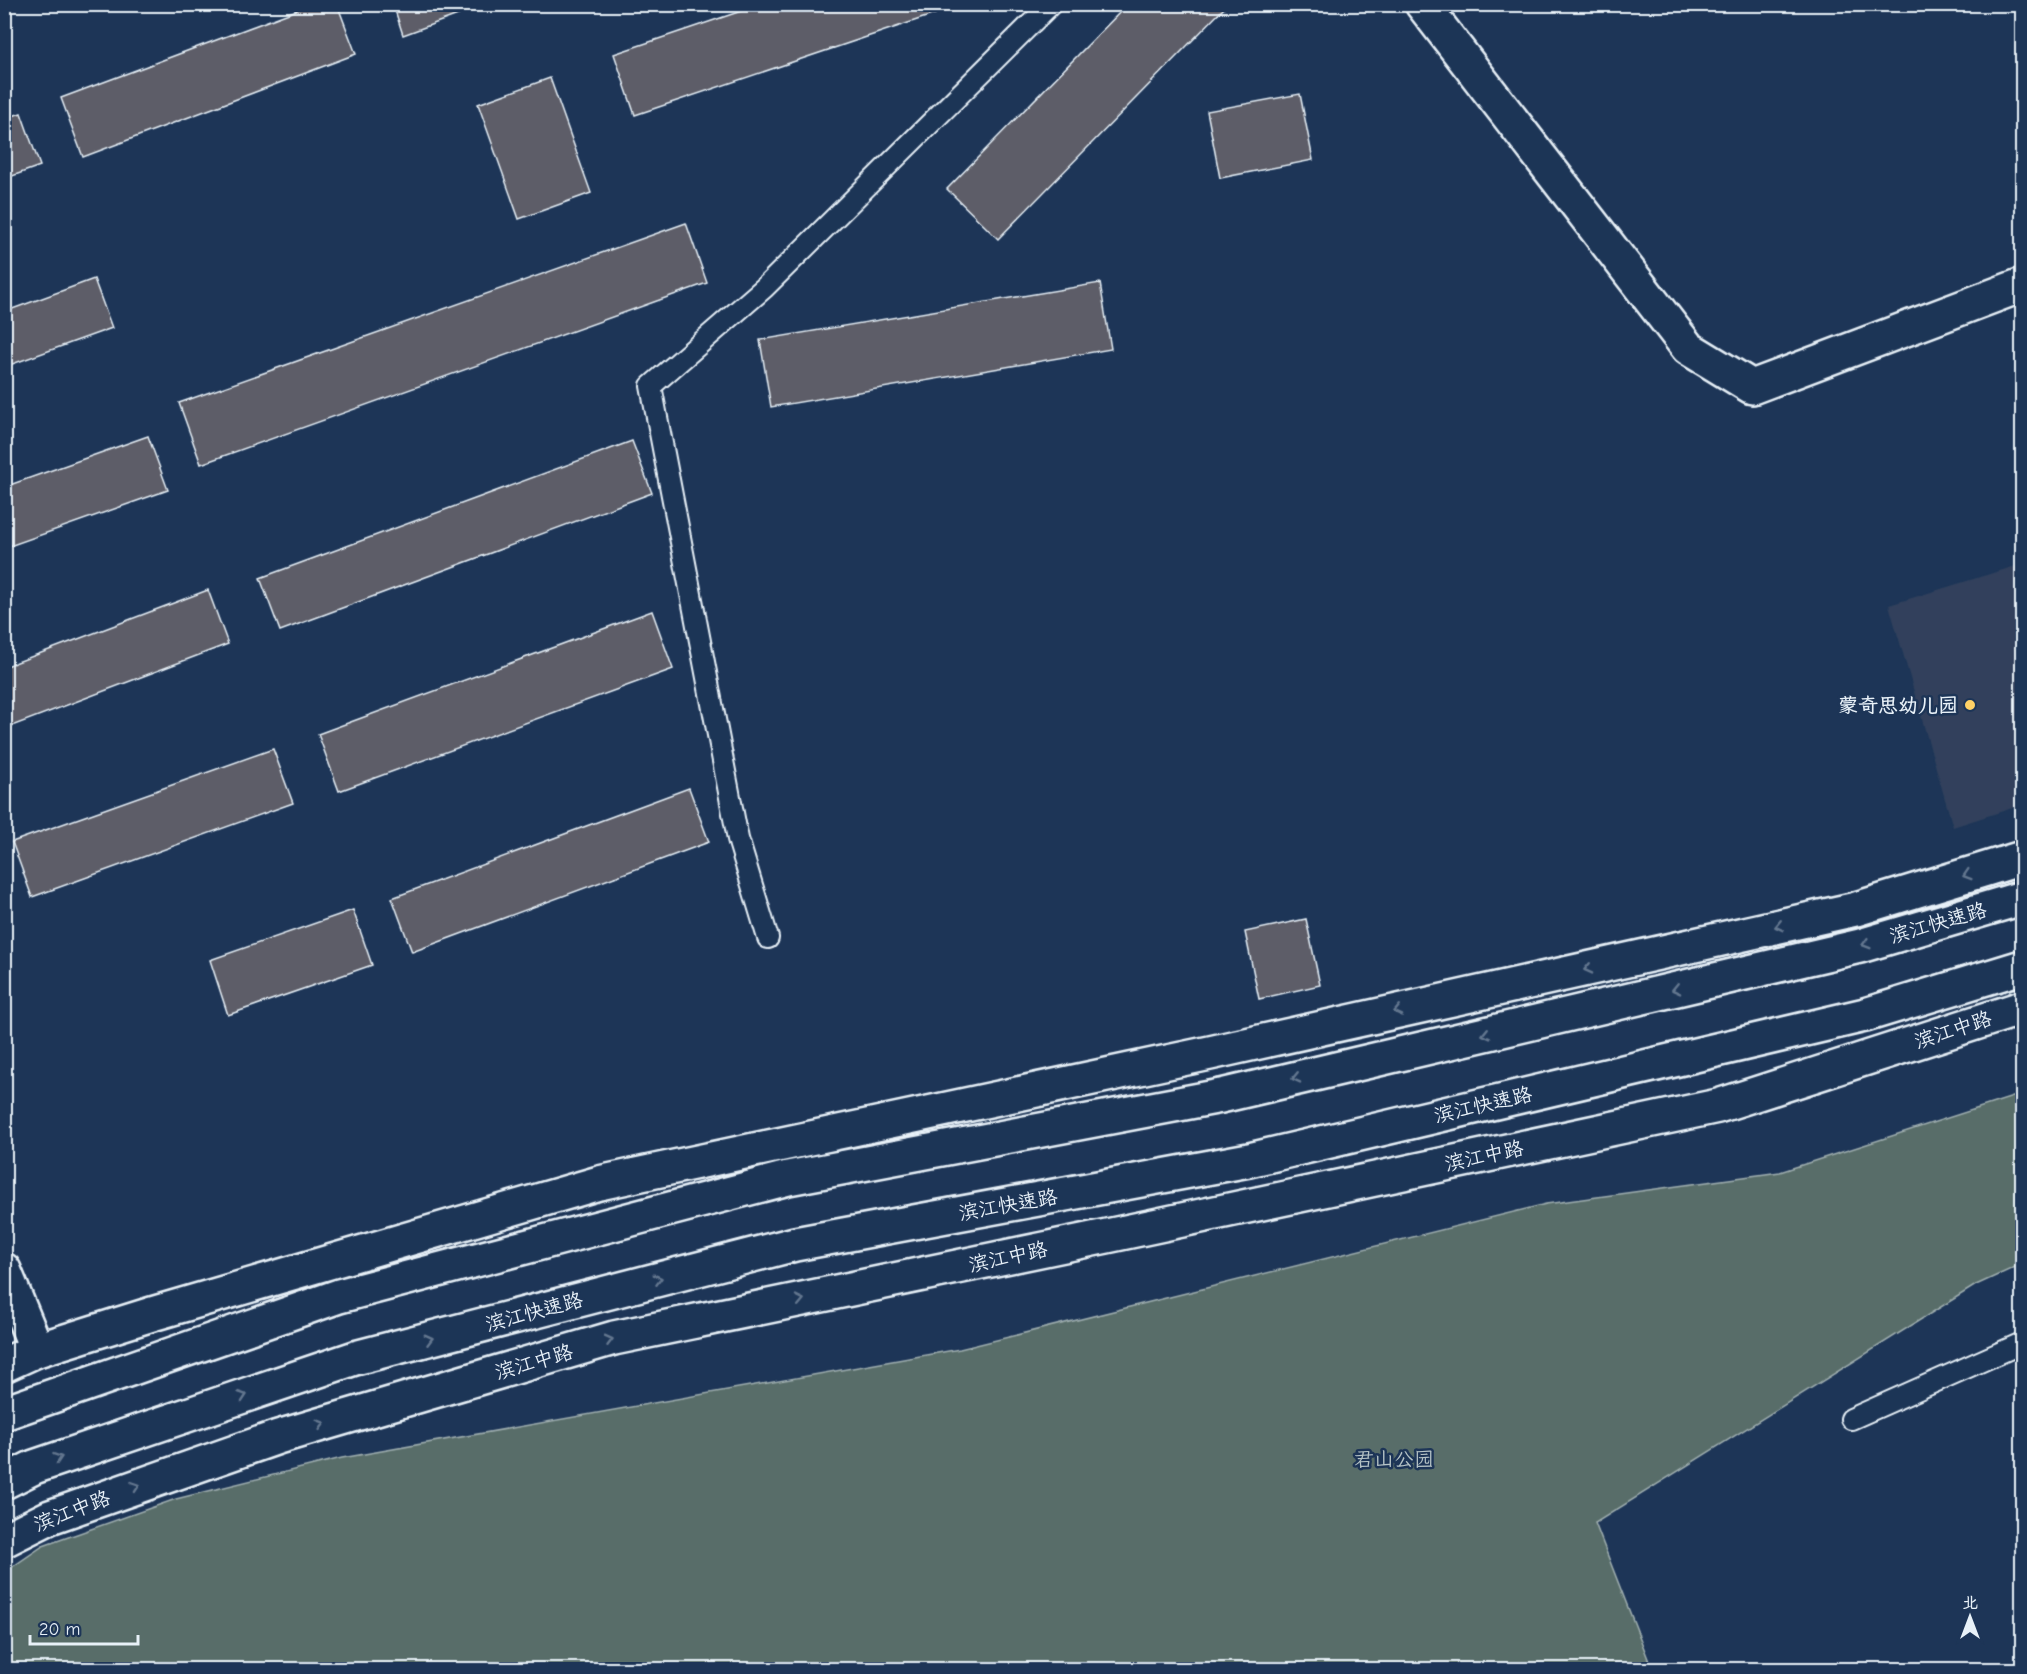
<svg xmlns="http://www.w3.org/2000/svg" width="2027" height="1674" viewBox="0 0 2027 1674" font-family="'Comic Neue','LXGW WenKai TC',sans-serif">
<rect width="100%" height="100%" fill="#1d3557"/>
<filter id="ink" filterUnits="userSpaceOnUse"><feTurbulence type="fractalNoise" baseFrequency=".0167" numOctaves="2"/><feDisplacementMap in="SourceGraphic" scale="12" xChannelSelector="R" yChannelSelector="G"/><feConvolveMatrix kernelMatrix="1 2 1 2 8 2 1 2 1" color-interpolation-filters="sRGB"/></filter>
<g filter="url(#ink)">
<path fill="#30415c" d="M2022,564V805L1953,827L1889,605Z"/>
<path fill="#586d69" stroke="#a0afb0" stroke-width="1.5" d="M2022,1094V1264L1976,1285L1595,1523L1652,1669H5V1572L43,1546L176,1499L342,1458L960,1349L1546,1204L1780,1172Z"/>
<g fill="#5d5d67" stroke="#e8f1f8" stroke-width="1.5">
<path d="M313,4H337L356,54L83,157L61,98Z"/>
<path d="M393,4H488L403,35Z"/>
<path d="M762,4H932L935,14L635,115L614,54Z"/>
<path d="M1128,4H1228L998,239L947,189Z"/>
<path d="M550,78L591,193L519,219L478,104Z"/>
<path d="M1300,94L1313,160L1220,178L1207,111Z"/>
<path d="M21,113L40,166L4,179V119Z"/>
<path d="M686,223L707,283L201,464L179,403Z"/>
<path d="M94,279L112,328L4,367V312Z"/>
<path d="M1100,283L1111,349L771,407L760,340Z"/>
<path d="M148,436L168,490L4,548V487Z"/>
<path d="M632,441L652,493L280,631L260,578Z"/>
<path d="M208,590L228,644L4,729V667Z"/>
<path d="M652,611L673,669L339,791L318,734Z"/>
<path d="M273,749L293,803L32,897L12,842Z"/>
<path d="M689,788L709,842L412,952L392,898Z"/>
<path d="M353,910L372,965L228,1015L210,960Z"/>
<path d="M1306,919L1320,985L1259,999L1245,932Z"/>
</g>
<g fill="none" stroke-linecap="round" stroke-linejoin="round">
<g stroke="#e8f1f8" stroke-width="24">
<g id="lane">
<path d="M768,938L738,839L651,386L764,288L1051,4"/>
<path d="M1851,1419L2022,1343"/>
</g>
</g>
<g stroke="#e8f1f8" stroke-width="38">
<path id="street" d="M1422,4L1688,348L1752,387L2022,285"/>
</g>
<g stroke="#e8f1f8" stroke-width="38">
<path id="secondary" d="M4,1270L37,1350"/>
</g>
<g stroke="#e8f1f8" stroke-width="38">
<g id="primary">
<path d="M4,1365L37,1350L152,1314L599,1183L1210,1053L1856,909L2022,858"/>
<path d="M4,1540L50,1517L278,1437L614,1338L1107,1236L1718,1106L2022,1008"/>
</g>
</g>
<g stroke="#e8f1f8" stroke-width="38">
<g id="highway">
<path d="M4,1413L339,1296L788,1178L1221,1096L1860,946L2022,898"/>
<path d="M4,1482L34,1467L355,1358L795,1244L1249,1160L1865,1015L2022,967"/>
</g>
</g>
<use href="#lane" stroke="#1d3557" stroke-width="20"/>
<use href="#street" stroke="#1d3557" stroke-width="33"/>
<use href="#secondary" stroke="#1d3557" stroke-width="33"/>
<use href="#primary" stroke="#1d3557" stroke-width="33"/>
<use href="#highway" stroke="#1d3557" stroke-width="33"/>
</g>
<defs><path id="oneway-chevron" d="M-2-3.5L2.5 0L-2 3.5" fill="none" stroke-width="1.6" stroke-linecap="round" stroke-linejoin="round" transform="scale(1.5)"/></defs>
<g stroke="#64778f">
<use href="#oneway-chevron" transform="translate(1967 875) rotate(163)"/>
<use href="#oneway-chevron" transform="translate(1779 926) rotate(167)"/>
<use href="#oneway-chevron" transform="translate(1866 944) rotate(164)"/>
<use href="#oneway-chevron" transform="translate(1588 969) rotate(167)"/>
<use href="#oneway-chevron" transform="translate(1676 989) rotate(167)"/>
<use href="#oneway-chevron" transform="translate(1398 1011) rotate(167)"/>
<use href="#oneway-chevron" transform="translate(1486 1034) rotate(167)"/>
<use href="#oneway-chevron" transform="translate(1296 1078) rotate(167)"/>
<use href="#oneway-chevron" transform="translate(658 1279) rotate(-15)"/>
<use href="#oneway-chevron" transform="translate(800 1300) rotate(-12)"/>
<use href="#oneway-chevron" transform="translate(429 1339) rotate(-15)"/>
<use href="#oneway-chevron" transform="translate(609 1340) rotate(-15)"/>
<use href="#oneway-chevron" transform="translate(243 1396) rotate(-19)"/>
<use href="#oneway-chevron" transform="translate(321 1424) rotate(-16)"/>
<use href="#oneway-chevron" transform="translate(58 1458) rotate(-19)"/>
<use href="#oneway-chevron" transform="translate(136 1486) rotate(-19)"/>
</g>
</g>
<circle fill="#ffd166" stroke="#1d3557" stroke-width="2" cx="1970" cy="705" r="6"/>
<g text-anchor="middle" dominant-baseline="central" stroke-width="5" stroke-linejoin="round" paint-order="stroke">
<g font-size="20" font-weight="bold" fill="#e8f1f8" stroke="#1d3557" text-anchor="end">
<text x="1958" y="705">蒙奇思幼儿园</text>
</g>
<g font-size="20" fill="#e8f1f8" stroke="#1d3557">
<text transform="translate(1938 923) rotate(-16)">滨江快速路</text>
<text transform="translate(1953 1030) rotate(-18)">滨江中路</text>
<text transform="translate(1483 1105) rotate(-13)">滨江快速路</text>
<text transform="translate(1484 1156) rotate(-12)">滨江中路</text>
<text transform="translate(1008 1205) rotate(-10)">滨江快速路</text>
<text transform="translate(1008 1257) rotate(-12)">滨江中路</text>
<text transform="translate(534 1312) rotate(-15)">滨江快速路</text>
<text transform="translate(534 1362) rotate(-16)">滨江中路</text>
<text transform="translate(72 1511) rotate(-21)">滨江中路</text>
</g>
<g font-size="20" fill="#b6c3c6" stroke="#1d3557">
<text x="1394" y="1459">君山公园</text>
</g>
</g>
<rect width="2027" height="1674" fill="none" stroke="#1d3557" stroke-width="24"/>
<rect x="12" y="12" width="2003" height="1650" fill="none" stroke="#e8f1f8" stroke-width="2" filter="url(#ink)"/>
<g transform="translate(1970 1617)" stroke="#1d3557" stroke-width="4.5" paint-order="stroke">
<path d="M0-4.5L10 22L0 15L-10 22Z" fill="#e8f1f8"/>
<text y="-9" font-size="16" font-weight="bold" text-anchor="middle" fill="#e8f1f8">北</text>
</g>
<path d="M30 1635v9h108v-9" fill="none" stroke="#e8f1f8" stroke-width="3"/>
<text x="39" y="1635" font-size="18" fill="#e8f1f8" stroke="#1d3557" stroke-width="4.5" paint-order="stroke">20 m</text>
</svg>
